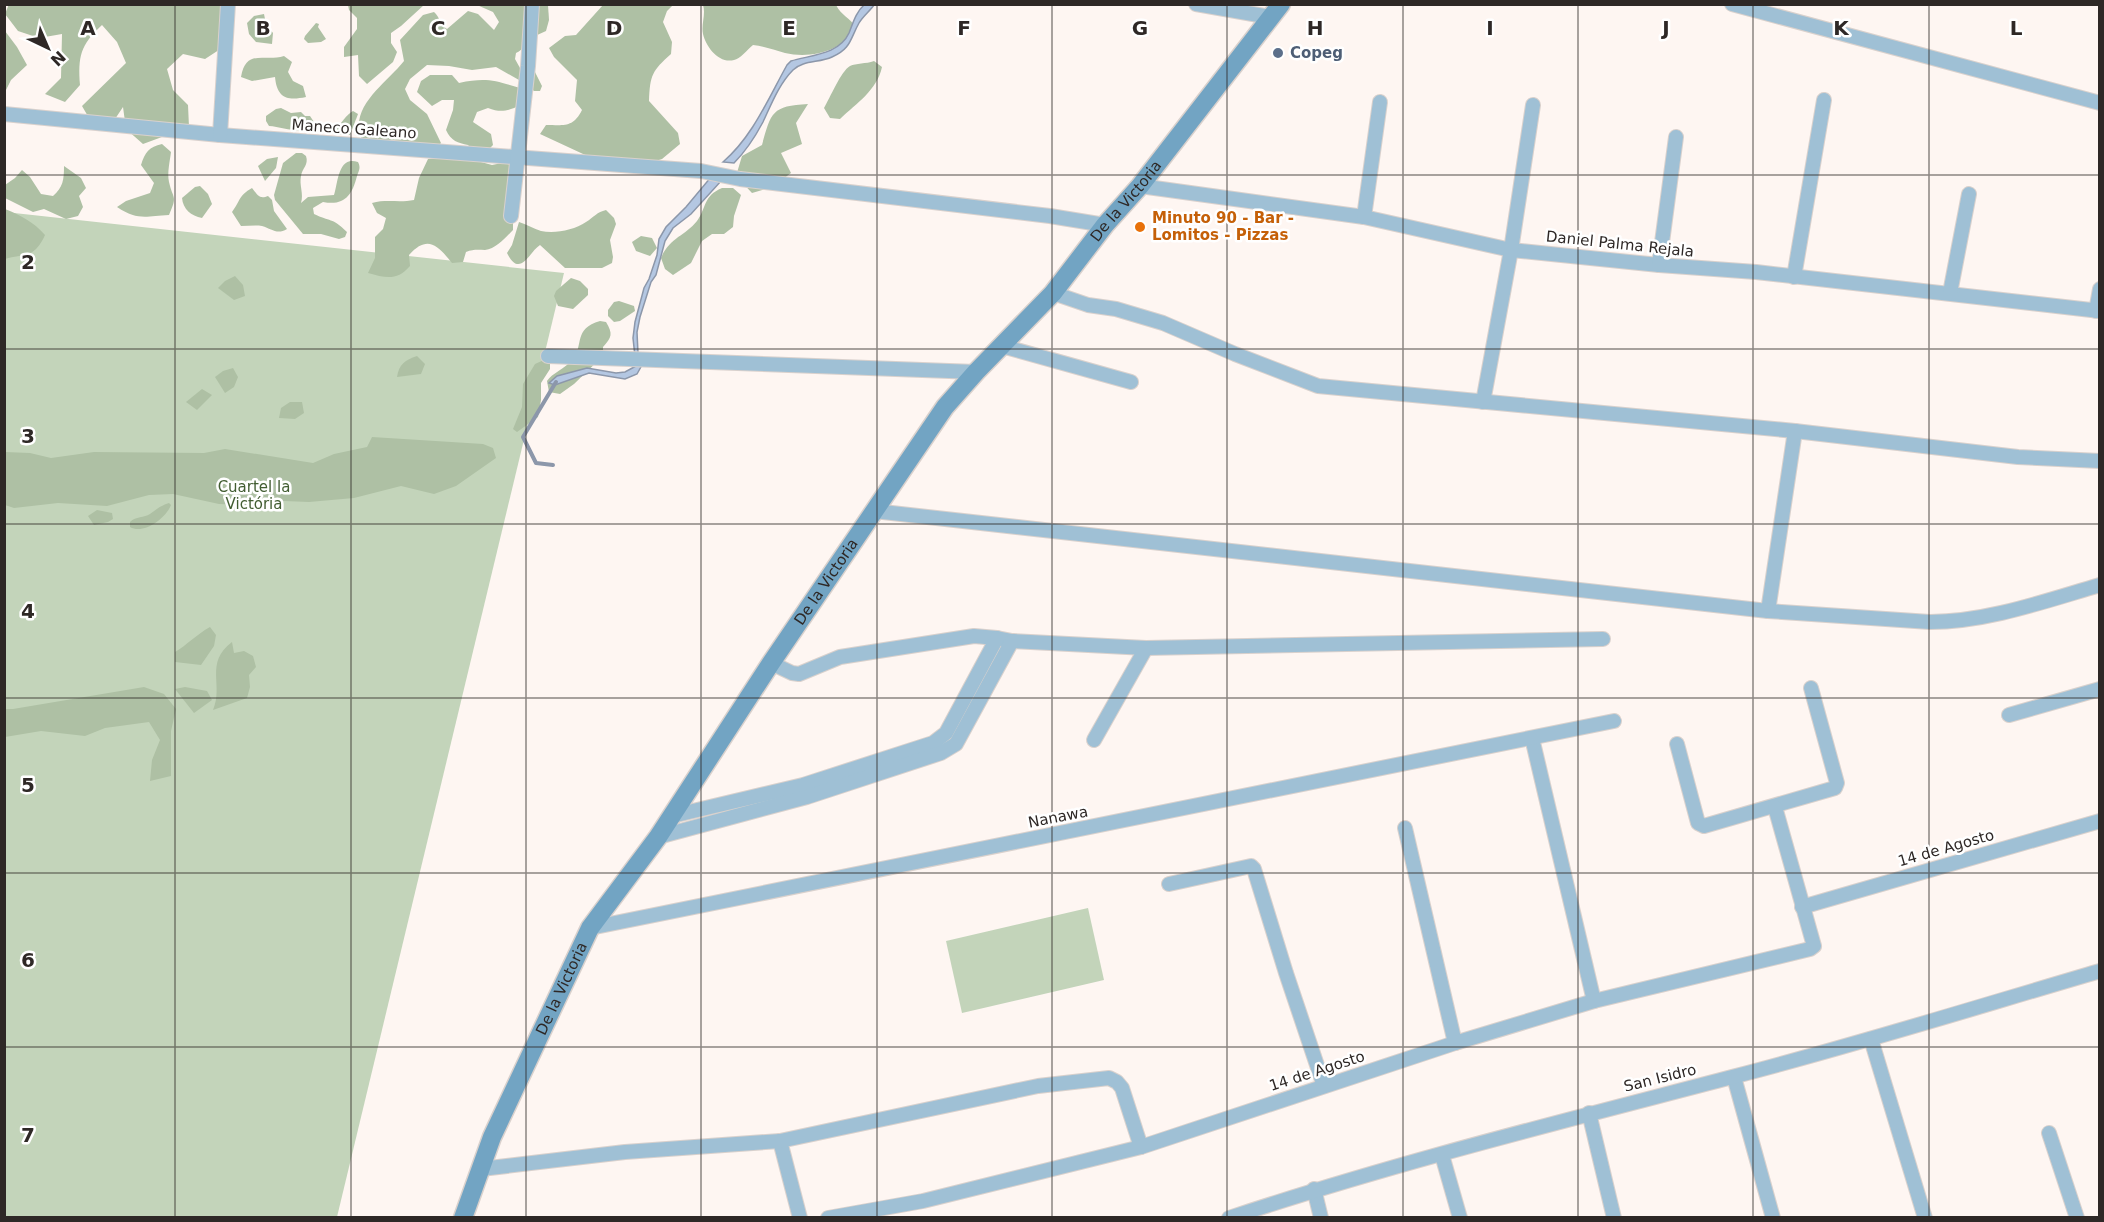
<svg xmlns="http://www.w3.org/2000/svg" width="2104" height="1222" viewBox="0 0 2104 1222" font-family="'DejaVu Sans',sans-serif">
<rect width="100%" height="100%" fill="#fef6f2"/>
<g fill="#c3d4ba">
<path d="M5,212L564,273L337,1217L5,1218Z"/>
<path d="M1088,908L1104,980L962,1013L946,941Z"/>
</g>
<g fill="#aec0a4">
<path d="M9,4L222,5L225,46L205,59L183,54L167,69L173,90L188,105L189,127L143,144L126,129L123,107L115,119L93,125L82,106L126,63L117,42L102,25C80,45 78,57 80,85L65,102L45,94L61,78L62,34L39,38L18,31L5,14Z"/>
<path d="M348,5H424L401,26L391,33V43L397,52L393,62L367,84L359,76L358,55L344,57V47L357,29V18L349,10Z"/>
<path d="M477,5H526C527,12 524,17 524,24C523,37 530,46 516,53L515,59L520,68L525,70L531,69L535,72L542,86L540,91H534L526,84L496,67L472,70L449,66L427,65L410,79L405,89L410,100L427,114L441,143C426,161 412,148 393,140L384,146L363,142C346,108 386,84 404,61L400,40L423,15L434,12C440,17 440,25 447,29L468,11L478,14L494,30L499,22L493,12Z"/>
<path d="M536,5H548L549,20L546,31L535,36Z"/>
<path d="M603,5H673L667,11L663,22L672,42L671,54C652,71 650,75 649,101L678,133L680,144L662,159L640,166L596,160L540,134L546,125C564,125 573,128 582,110L575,101L577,80L554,57L549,48L565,36L576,35Z"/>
<path d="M703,5H836C841,15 850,18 856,27C844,51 811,59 785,53C774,50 764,46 753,45C747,50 740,59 734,60C719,64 706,47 703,34C701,24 706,14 703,5Z"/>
<path d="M264,14L266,24L273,33L272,44L256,42L249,34L247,23L254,16Z"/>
<path d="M316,23L319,24L318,27L326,39L321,42L308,43L304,39L305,36Z"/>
<path d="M5,31L17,47L27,65L11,80L5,92Z"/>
<path d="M284,56L292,62L288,72L293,81L303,86L306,97C287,101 277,98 275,77L252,81L241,77C246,48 264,62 284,56Z"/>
<path d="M874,61L882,67C877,90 857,103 840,119L830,118L824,108C830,98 841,71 850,66C856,63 866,64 874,61Z"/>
<path d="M430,75H452L459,83C488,77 496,81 523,89L521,105C508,111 501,113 488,108L477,112L473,122L491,134L493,145L486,152L475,153L468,145C458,143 451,141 446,130L453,110L454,100H442L432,106L417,92L421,81Z"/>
<path d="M808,104L796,123L802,144L781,153L791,173L772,187L752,193L736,176L742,156L762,145C771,112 772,106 808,104Z"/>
<path d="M281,108L291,113L301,112L305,116H310L316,125C303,136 284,127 269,126L266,121V116L276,109Z"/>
<path d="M353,111L358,114L350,135H338L336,130C340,124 347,114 353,111Z"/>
<path d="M162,144L171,152C170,161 167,172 169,182C173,200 178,195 169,215C146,216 138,221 117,207L126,201L150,193L154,183L141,165C145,152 149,147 162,144Z"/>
<path d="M296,153H302L306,156C309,165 302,168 301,176C299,185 304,194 301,203L308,197L334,195C338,183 338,155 358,162C361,168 359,170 357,176C352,196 344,206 323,202L313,208L314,214C330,222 332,217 347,232L345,237L339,239L321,234H303L275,200L274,195L283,163Z"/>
<path d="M459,156L492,165L502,163L513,165V230C506,237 496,249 485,250C478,250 474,249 466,252L463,262L452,263C438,246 428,234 409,255L410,266C397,281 386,278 368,273L375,258V237L383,229L386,218L377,213L372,203C386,199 400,203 414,200L419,178L428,159Z"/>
<path d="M278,157L276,168L265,181L258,166L267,159Z"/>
<path d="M64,166L81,178L86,188L79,196L83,207L78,216L66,219L44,209L33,212L5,198V185L15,178L22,170L30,177L41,194L53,196C63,187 64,180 64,166Z"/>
<path d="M200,186L208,194L212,204L202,218C191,216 183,209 182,198L195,187Z"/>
<path d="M252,188C257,194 259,200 268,196L272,200L274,211L287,229C277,235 272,229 262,226C256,225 248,226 241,226L232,212C241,200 238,196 252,188Z"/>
<path d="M722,188H733L741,195L734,216L733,227L724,234H712L702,241L691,263L673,275L665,269L661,258C669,238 685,236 697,221C707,207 703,196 722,188Z"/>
<path d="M5,209C20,215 34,222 45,235C34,259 25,253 5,259Z"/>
<path d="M606,210L614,218L616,224L610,240L613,257L612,263L602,268H565L540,245C529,252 520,279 507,253L512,245L519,222C526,224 534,229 541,231C555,234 574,230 586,222C594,217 597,212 606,210Z"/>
<path d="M641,236L652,238L657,248L650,256L636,251L632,242Z"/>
<path d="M235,276L243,285L245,296L234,300L218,288L225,281Z"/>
<path d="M571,278L580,281L588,289V295L573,309L558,306L554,296L556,291Z"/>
<path d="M619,301L634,306L635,311L620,321L614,322L608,316V310L614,302Z"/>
<path d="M600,321L606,322C613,334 612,337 603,347V356L574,384L560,394L549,392L547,381C552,373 565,369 573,359C584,345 573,329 600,321Z"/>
<path d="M417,356L425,364L421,374L397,377C399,364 405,360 417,356Z"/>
<path d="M546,359L550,363V369L541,383V400L538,417L517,432L513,429L522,407L523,384L535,364Z"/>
<path d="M233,368L238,377L234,387L225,393L215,377L223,371Z"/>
<path d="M202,389L212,395L197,410L186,402Z"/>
<path d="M290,402H302L304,413L295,419L279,418L281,408Z"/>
<path d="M372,437L483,444L493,448L496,458L456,486L434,494L401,486L354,498L309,502L284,501L263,506L219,504L173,494L149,495L107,506L58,503L14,508L5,505V452L30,453L51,458L94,452L204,453L225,449L313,463L334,454L367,447Z"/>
<path d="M169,503L171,505C166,518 144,535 130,527V522C136,516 144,518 150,514C157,509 160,506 169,503Z"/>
<path d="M97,510L112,513L113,519L108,522L94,525L88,516Z"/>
<path d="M210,627L216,635L214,646L201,665L175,662V652C187,645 197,634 210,627Z"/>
<path d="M232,642L234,653L244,651L253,656L256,667L249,675L250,687L247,698L213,710C224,685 204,663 232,642Z"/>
<path d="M144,687L164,694L176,709L171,731V776L150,781L152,760L160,740L149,722L105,728L85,736L41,731L5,737V709H13Z"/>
<path d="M185,687L207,691L212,700L194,713L175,689Z"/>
</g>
<g fill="#b4c7e2" stroke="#8c97aa" stroke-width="1.5">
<path d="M864,5H874C870,11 863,16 859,23C850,39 851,49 832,57C819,63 803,60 793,70C779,84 771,105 763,122C755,137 746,151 734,163L723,162C753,136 768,99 787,65L791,61C810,55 839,55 849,33C853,23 856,12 864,5Z"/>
<path d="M711,177L722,180L691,214L673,228L665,241L656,275L651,282L640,317L637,332L638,353L642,365L637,374L625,379L589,373L555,385L549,383L557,376L587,368L616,373L625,372L636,366L633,338L635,322L644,288L649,279L657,255L659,239L666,227L686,207Z"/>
</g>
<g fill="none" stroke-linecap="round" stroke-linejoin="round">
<path stroke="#8c97aa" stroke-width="4" d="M553,465L536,463L523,437L556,382"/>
<g stroke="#d9d1cd" stroke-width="16">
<g id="street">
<path d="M1196,4L1270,17"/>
<path d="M1732,4L2100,103"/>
<path d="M4,114L220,135L701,171L740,179L1050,216L1105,225"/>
<path d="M220,135L228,4"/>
<path d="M1140,186L1364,217L1511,250L1659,265L1756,272L2100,311"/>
<path d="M511,216L528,66L532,4"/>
<path d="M1364,217L1380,102"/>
<path d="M1659,265L1676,137"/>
<path d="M1794,277L1824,100"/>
<path d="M1053,293L1088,305L1116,309L1163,323L1235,354L1318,386L1795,431L2018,457L2100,461"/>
<path d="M1950,293L1969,194"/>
<path d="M2096,311L2100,289"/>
<path d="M1002,346L1131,382"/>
<path d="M548,356L976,372"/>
<path d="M1483,402L1511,250L1533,105"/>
<path d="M1795,431L1768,611L1930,622C1987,622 2045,601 2100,585"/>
<path d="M874,511L1768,611"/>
<path d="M771,663L792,673L799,674L840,657L974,636L997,638L1012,641L1146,648L1603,639"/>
<path d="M2009,715L2100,689"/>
<path d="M1532,738L1594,1001"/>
<path d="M1094,740L1146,648"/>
<path d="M1677,744L1698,823L1704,826L1835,788L1837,783L1811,688"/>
<path d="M672,816L803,785L933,743L946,733L997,638"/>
<path d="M1405,828L1455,1043"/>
<path d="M658,837L807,797L941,753L956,744L1012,641"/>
<path d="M1169,884L1251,866L1254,869L1286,973L1324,1086"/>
<path d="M1802,907L2100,821"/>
<path d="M590,928L1614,721"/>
<path d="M1871,1039L1925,1218"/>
<path d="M1734,1077L1773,1218"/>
<path d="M1589,1113L1614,1218"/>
<path d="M2049,1133L2077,1218"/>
<path d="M780,1141L800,1218"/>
<path d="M1442,1155L1460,1218"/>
<path d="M481,1169L625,1152L780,1141L1038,1086L1109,1078L1117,1082L1122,1088L1141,1147"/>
<path d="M1314,1189L1321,1218"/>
<path d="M828,1218L923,1201L1141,1147L1455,1043L1594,1001L1810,949L1814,946L1775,807"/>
<path d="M1229,1218C1394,1163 1564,1121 1732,1077C1856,1045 1977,1007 2100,971"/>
</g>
</g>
<g stroke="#d9d1cd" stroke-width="21">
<g id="secondary">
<path id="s1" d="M463,1218L492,1137L590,928L658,837L771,663L945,407L976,372L1053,293L1105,225L1140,186L1281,4"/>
</g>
</g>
<use href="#street" stroke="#9fc0d5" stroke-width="14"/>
<use href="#secondary" stroke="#72a4c3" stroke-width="18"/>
</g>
<path fill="none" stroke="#2e2826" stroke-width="1.5" stroke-opacity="0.55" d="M175,4V1218M351,4V1218M526,4V1218M701,4V1218M877,4V1218M1052,4V1218M1227,4V1218M1403,4V1218M1578,4V1218M1753,4V1218M1929,4V1218M4,175H2100M4,349H2100M4,524H2100M4,698H2100M4,873H2100M4,1047H2100"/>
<circle fill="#5c6f8a" stroke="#fff" stroke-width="2" cx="1278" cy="53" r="6"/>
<circle fill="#e8710a" stroke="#fff" stroke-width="2" cx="1140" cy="227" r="6"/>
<g text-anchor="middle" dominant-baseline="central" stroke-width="5" stroke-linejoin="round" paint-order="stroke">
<g font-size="15" font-weight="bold" fill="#4e5e75" stroke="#fff" text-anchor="start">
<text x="1290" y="53">Copeg</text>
</g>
<g font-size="15" fill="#2e2826" stroke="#fff">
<text transform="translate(354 129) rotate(4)">Maneco Galeano</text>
<text stroke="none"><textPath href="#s1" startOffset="1222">De la Victoria</textPath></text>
<text transform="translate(1620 244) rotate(6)">Daniel Palma Rejala</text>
<text stroke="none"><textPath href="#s1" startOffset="736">De la Victoria</textPath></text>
<text transform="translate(1058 817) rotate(-11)">Nanawa</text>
<text transform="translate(1946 848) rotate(-16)">14 de Agosto</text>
<text stroke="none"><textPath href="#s1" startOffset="250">De la Victoria</textPath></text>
<text transform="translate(1317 1071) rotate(-18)">14 de Agosto</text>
<text transform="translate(1660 1078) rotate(-14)">San Isidro</text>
</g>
<g font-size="15" font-weight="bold" fill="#c56008" stroke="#fff" text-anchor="start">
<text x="1152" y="218">Minuto 90 - Bar -<tspan x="1152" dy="17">Lomitos - Pizzas</tspan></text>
</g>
<g font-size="15" fill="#425d32" stroke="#fff">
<text x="254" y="487">Cuartel la<tspan x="254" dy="17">Victória</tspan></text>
</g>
</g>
<g font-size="20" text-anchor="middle" font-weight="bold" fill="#2e2826" stroke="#fff" stroke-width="5" stroke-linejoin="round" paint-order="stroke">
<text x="88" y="35">A</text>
<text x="263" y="35">B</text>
<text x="438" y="35">C</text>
<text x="614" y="35">D</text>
<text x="789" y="35">E</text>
<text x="964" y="35">F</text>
<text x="1140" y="35">G</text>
<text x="1315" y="35">H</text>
<text x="1490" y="35">I</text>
<text x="1666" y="35">J</text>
<text x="1841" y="35">K</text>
<text x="2016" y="35">L</text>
<text x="28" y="269">2</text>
<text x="28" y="443">3</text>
<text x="28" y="618">4</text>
<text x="28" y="792">5</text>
<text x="28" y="967">6</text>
<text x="28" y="1142">7</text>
</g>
<rect width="2104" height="1222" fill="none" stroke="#2e2826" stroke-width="12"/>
<g transform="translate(48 48) rotate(136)" stroke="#ffffff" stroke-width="4.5" paint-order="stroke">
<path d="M0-4.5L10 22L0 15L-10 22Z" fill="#2e2826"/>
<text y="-9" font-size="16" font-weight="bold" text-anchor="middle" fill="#2e2826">N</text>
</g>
</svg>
